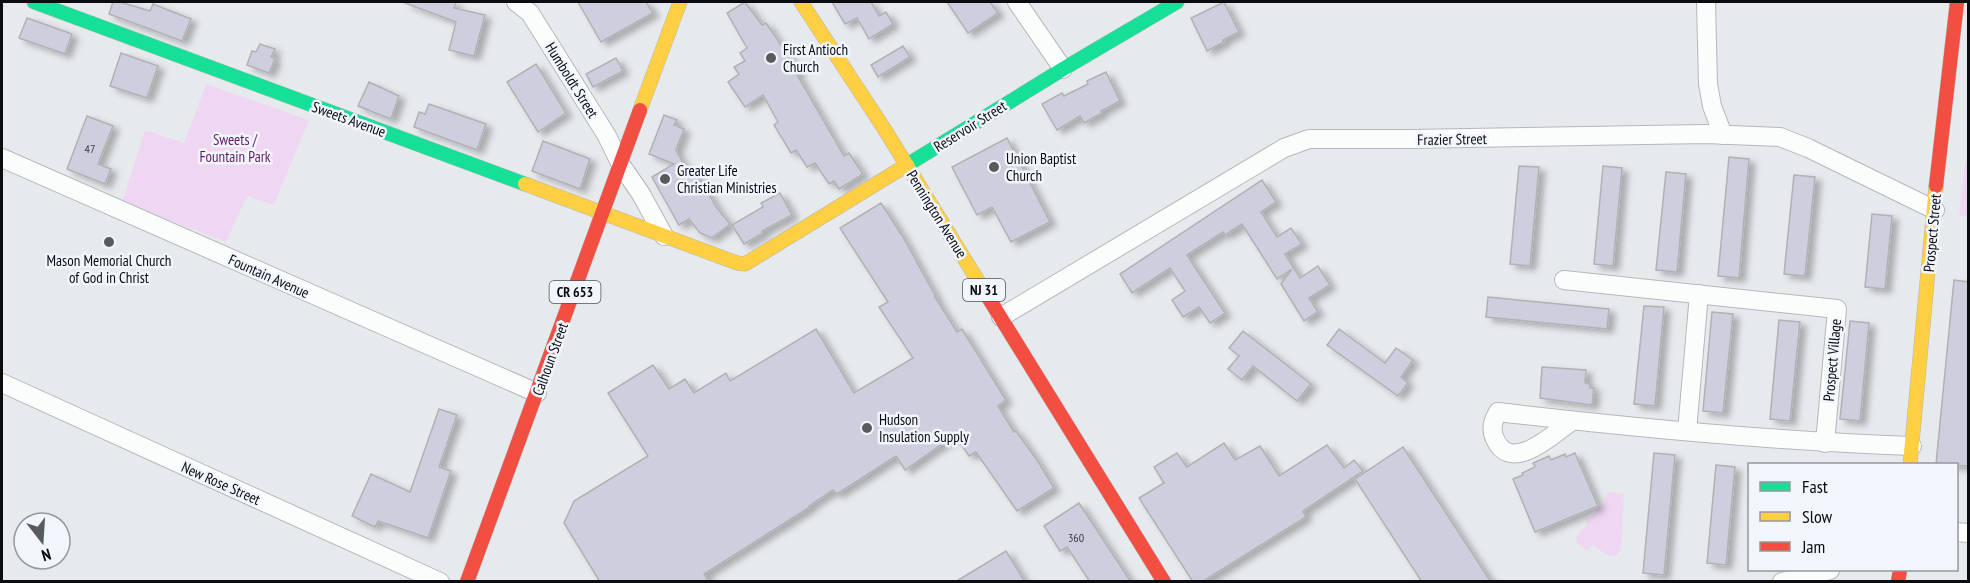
<svg xmlns="http://www.w3.org/2000/svg" width="1970" height="583" viewBox="0 0 1970 583" font-family="'PT Sans Narrow',sans-serif">
<defs>
<filter id="shadow"><feDropShadow dx="6" dy="4" stdDeviation="3" flood-color="#0004"/></filter>
</defs>
<rect width="100%" height="100%" fill="#e7eaed"/>
<g fill="#efd7f4">
<path d="M206,84L309,120L274,205L247,196L226,242L122,202L145,130L184,143Z"/>
<path d="M1965,163H1968V215L1959,217Z"/>
<path d="M1610,492L1624,494L1621,550L1616,556L1606,555L1593,544L1587,551L1577,543L1576,537L1586,526L1587,519L1596,514L1595,510L1604,504V498Z"/>
</g>
<g fill="#cfcede" stroke="#b0b1b4" stroke-width="1.5" filter="url(#shadow)">
<path d="M113,2H120L150,11L153,4L191,19L182,41L109,14Z"/>
<path d="M405,2H456L454,8L485,15L474,56L449,50L456,22L405,3Z"/>
<path d="M578,2H646L653,13L601,42Z"/>
<path d="M745,2L762,25L766,23L799,71L796,73L844,156L849,153L863,174L839,189L834,181L829,184L815,163L807,167L796,150L791,153L774,125L778,122L763,95L745,107L728,82L739,74L734,67L745,61L740,53L747,48L727,13Z"/>
<path d="M832,2H871L879,16L886,12L893,24L869,39L857,18L845,24Z"/>
<path d="M947,2H990L998,13L968,33Z"/>
<path d="M1224,2L1239,32L1223,40L1224,42L1207,51L1191,18Z"/>
<path d="M27,18L72,34L65,54L19,38Z"/>
<path d="M260,44L275,49L271,57L275,59L269,73L247,65L252,51L256,52Z"/>
<path d="M903,46L910,57L878,77L871,65Z"/>
<path d="M121,53L158,66L147,98L110,86Z"/>
<path d="M616,58L623,71L593,87L586,74Z"/>
<path d="M536,64L566,113L538,132L507,82Z"/>
<path d="M1106,72L1120,101L1101,111L1102,113L1084,123L1080,116L1057,130L1042,104L1062,93L1064,96L1088,84L1087,81Z"/>
<path d="M369,82L399,96L391,119L358,106Z"/>
<path d="M429,104L486,124L477,150L414,127L419,112L425,114Z"/>
<path d="M664,115L677,120L674,125L684,129L676,150L690,176L696,173L717,208L730,224L712,238L700,233L689,219L679,225L652,177L674,164L649,154Z"/>
<path d="M87,116L113,126L98,164L111,169L105,184L67,169Z"/>
<path d="M1007,138L1050,222L1011,242L992,207L977,215L952,167Z"/>
<path d="M543,141L590,159L580,189L532,171Z"/>
<path d="M1729,157L1749,159L1739,278L1718,276Z"/>
<path d="M1519,166L1539,167L1530,266L1510,264Z"/>
<path d="M1603,166L1622,168L1613,266L1594,264Z"/>
<path d="M1666,172L1686,174L1677,272L1656,270Z"/>
<path d="M1794,175L1815,177L1805,276L1784,274Z"/>
<path d="M1262,180L1276,202L1261,212L1277,237L1291,228L1302,244L1285,254L1300,278L1318,266L1330,285L1309,298L1318,312L1304,321L1281,284L1292,269L1277,279L1242,224L1225,235L1223,232L1187,255L1225,313L1210,323L1199,307L1183,317L1172,300L1185,291L1170,268L1132,293L1120,274Z"/>
<path d="M780,193L792,215L762,231L763,233L744,244L732,225L763,207L761,203Z"/>
<path d="M881,203L903,237L936,297H935L957,332L962,329L1006,400L998,406L1014,432L1016,431L1037,460L1054,488L1017,511L976,452L969,456L955,435L905,470L896,456L837,494L833,490L809,506L810,507L704,574L709,582H600L564,523L574,501L648,456L608,393L653,365L669,389L685,379L694,393L726,373L730,381L816,329L854,393L913,358L879,307L888,302L840,228Z"/>
<path d="M1872,214L1892,216L1885,289L1865,287Z"/>
<path d="M1954,280L1968,282V466L1936,464Z"/>
<path d="M1488,297L1609,309L1607,329L1486,317Z"/>
<path d="M1644,306L1664,307L1655,406L1634,404Z"/>
<path d="M1712,312L1733,314L1723,413L1703,411Z"/>
<path d="M1779,320L1800,322L1790,421L1770,419Z"/>
<path d="M1850,321L1869,323L1860,421L1840,419Z"/>
<path d="M1339,329L1385,363L1396,348L1413,360L1401,377L1408,383L1398,396L1327,345Z"/>
<path d="M1243,331L1311,384L1297,401L1253,366L1242,380L1228,369L1239,356L1229,348Z"/>
<path d="M1542,367L1586,370L1585,383L1590,384V388H1594L1592,405L1540,398Z"/>
<path d="M439,409L457,415L439,467L451,471L428,538L378,521L375,527L352,516L371,474L410,492Z"/>
<path d="M1224,443L1235,460L1260,446L1279,476L1327,445L1344,468L1354,460L1363,471L1303,511L1306,517L1202,582H1193L1139,498L1164,483L1154,467L1177,453L1187,467Z"/>
<path d="M1403,447L1491,582H1422L1355,479Z"/>
<path d="M1575,453L1598,506L1535,532L1513,479L1523,475L1522,473L1535,467L1533,463L1549,456L1551,460L1565,454L1566,457Z"/>
<path d="M1654,453L1675,455L1664,575L1643,573Z"/>
<path d="M1716,465L1735,467L1726,565L1707,563Z"/>
<path d="M1079,503L1131,582H1090L1067,547L1060,551L1044,526Z"/>
<path d="M1006,551L1025,582H955Z"/>
</g>
<g fill="none" stroke-linecap="round" stroke-linejoin="round">
<g stroke="#b5b7ba" stroke-width="20">
<g id="street">
<path d="M516,2L530,13L607,136L621,165L641,194L664,236"/>
<path d="M1017,2L1063,69"/>
<path d="M1706,2L1708,84L1712,106L1723,135"/>
<path d="M2,158L537,393"/>
<path d="M1564,280L1837,309L1825,443"/>
<path d="M1001,317L1284,148L1309,139H1410L1706,134L1780,137L1808,148L1935,210"/>
<path d="M2,383L440,582"/>
<path d="M1572,421C1553,434 1511,475 1495,439C1490,429 1493,420 1498,412C1635,428 1773,441 1912,446"/>
<path d="M1687,431L1699,294"/>
<path d="M1956,532L1968,533"/>
<path d="M1782,582L1830,570"/>
</g>
</g>
<g stroke="#b5b7ba" stroke-width="15">
<g id="fast">
<path d="M34,2L525,184"/>
<path d="M907,165L1063,69L1177,2"/>
</g>
</g>
<g stroke="#b5b7ba" stroke-width="15">
<g id="slow">
<path d="M801,2L885,130L983,289"/>
<path d="M640,110L680,2"/>
<path d="M525,184L737,263L745,264L907,165"/>
<path d="M1910,464L1936,186"/>
</g>
</g>
<g stroke="#b5b7ba" stroke-width="15">
<g id="jam">
<path d="M1936,186L1957,2"/>
<path d="M983,289L1164,582"/>
<path d="M467,582L640,110"/>
<path d="M1898,582L1900,570"/>
</g>
</g>
<use href="#street" stroke="#fbfcfc" stroke-width="18"/>
<use href="#fast" stroke="#16e098" stroke-width="14"/>
<use href="#slow" stroke="#ffcf43" stroke-width="14"/>
<use href="#jam" stroke="#f24e42" stroke-width="14"/>
</g>
<g fill="#585a5d" stroke="#f1f6fd" stroke-width="2">
<circle cx="771" cy="58" r="6"/>
<circle cx="994" cy="167" r="6"/>
<circle cx="665" cy="179" r="6"/>
<circle cx="109" cy="242" r="6"/>
<circle cx="867" cy="428" r="6"/>
</g>
<g text-anchor="middle" dominant-baseline="central" stroke-width="5" stroke-linejoin="round" paint-order="stroke">
<g font-size="12" fill="#3c3c43">
<text x="90" y="148">47</text>
<text x="1076" y="537">360</text>
</g>
<g fill="#f1f6fd" stroke="#505256" stroke-width="1.5">
<rect x="963" y="279" width="42" height="22" rx="4.5"/>
<rect x="549.5" y="281" width="51" height="22" rx="4.5"/>
</g>
<g font-size="14" font-weight="bold" fill="#0b0c0f">
<text x="984" y="290">NJ 31</text>
<text x="575" y="292">CR 653</text>
</g>
<g font-size="15" fill="#0b0c0f" stroke="#f1f6fd" text-anchor="start">
<text x="783" y="49">First Antioch<tspan x="783" dy="17">Church</tspan></text>
<text x="1006" y="158">Union Baptist<tspan x="1006" dy="17">Church</tspan></text>
<text x="677" y="170">Greater Life<tspan x="677" dy="17">Christian Ministries</tspan></text>
<text x="109" y="260" text-anchor="middle">Mason Memorial Church<tspan x="109" dy="17">of God in Christ</tspan></text>
<text x="879" y="419">Hudson<tspan x="879" dy="17">Insulation Supply</tspan></text>
</g>
<g font-size="15" fill="#0b0c0f" stroke="#f1f6fd">
<text transform="translate(572 80) rotate(58)">Humboldt Street</text>
<text transform="translate(349 119) rotate(20)">Sweets Avenue</text>
<text transform="translate(970 126) rotate(-32)">Reservoir Street</text>
<text transform="translate(1452 139) rotate(-1)">Frazier Street</text>
<text transform="translate(937 214) rotate(58)">Pennington Avenue</text>
<text transform="translate(1932 233) rotate(-85)">Prospect Street</text>
<text transform="translate(269 276) rotate(24)">Fountain Avenue</text>
<text transform="translate(550 359) rotate(-70)">Calhoun Street</text>
<text transform="translate(1832 360) rotate(-85)">Prospect Village</text>
<text transform="translate(221 483) rotate(24)">New Rose Street</text>
</g>
<g font-size="15" fill="#621a68" stroke="#f1f6fd">
<text x="235" y="139">Sweets /<tspan x="235" dy="17">Fountain Park</tspan></text>
</g>
</g>
<rect width="1970" height="583" fill="none" stroke="#0b0c0f" stroke-width="6"/>
<rect x="1748" y="463" width="210" height="108" fill="#f1f6fd" stroke="#95989e" stroke-width="1.5"/>
<rect x="1760" y="482" width="30" height="9" fill="#16e098" stroke="#95989e" stroke-width="1.5"/>
<text x="1802" y="493" font-size="18" fill="#0b0c0f">Fast</text>
<rect x="1760" y="512" width="30" height="9" fill="#ffcf43" stroke="#95989e" stroke-width="1.5"/>
<text x="1802" y="523" font-size="18" fill="#0b0c0f">Slow</text>
<rect x="1760" y="542" width="30" height="9" fill="#f24e42" stroke="#95989e" stroke-width="1.5"/>
<text x="1802" y="553" font-size="18" fill="#0b0c0f">Jam</text>
<g transform="translate(42 541) rotate(163)"><circle r="28" fill="#f1f6fd" stroke="#95989e" stroke-width="1.5"/>
<path d="M0-4.5L10 22L0 15L-10 22Z" fill="#585a5d"/>
<text y="-9" font-size="16" font-weight="bold" text-anchor="middle" fill="#0b0c0f">N</text>
</g>
</svg>
